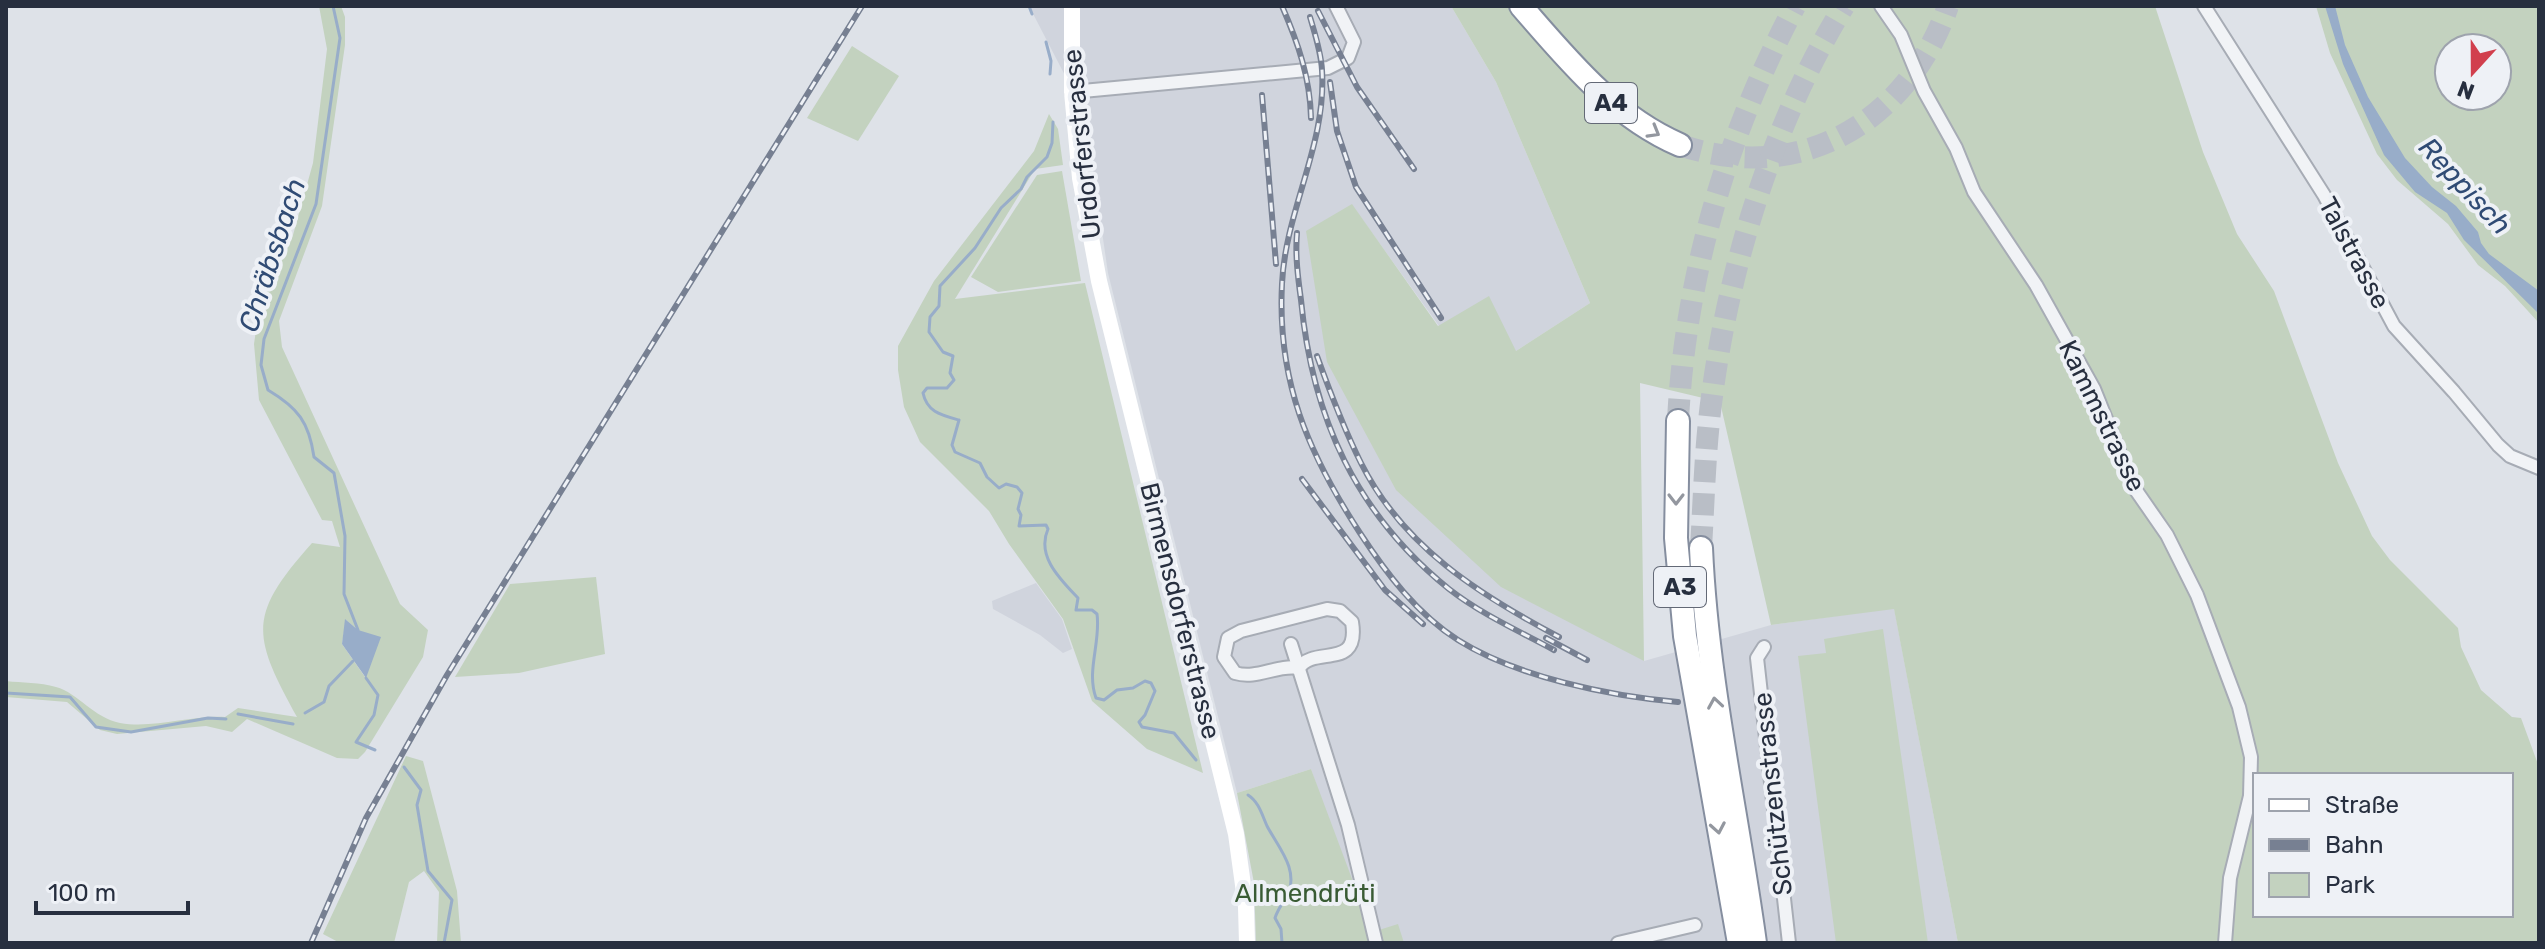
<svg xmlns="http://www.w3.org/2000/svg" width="2545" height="949" viewBox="0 0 2545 949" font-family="Rubik,sans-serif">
<rect width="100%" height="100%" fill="#dee2e8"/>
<g fill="#d0d4dd">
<path d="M1029,6H1451L1496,82L1590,303L1516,351L1439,326L1352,205L1644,661L1771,625L1894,608L1958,943H1370L1311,769L1237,793L1108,273L1085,114Z"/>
<path d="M1036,583L1062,619L1072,649L1063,653L1040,635L993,609L992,601Z"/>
</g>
<g fill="#c3d2bf" fill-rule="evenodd">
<path d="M319,6H341L345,17V45L322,206L279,321L282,347L400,604L428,630L423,657L365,752L358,759L337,758L247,719L232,732L206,726L117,734L100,730L67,702L6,697V681C22,683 40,682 56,687C78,693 94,718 120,723C154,729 191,715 225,717L238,708L297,717C252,635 247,616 312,543L340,547L332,521L322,520L259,400L254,344L259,309L293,235L313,163L327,49ZM346,620L358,630L365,677L342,644Z"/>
<path d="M1451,6H2155L2203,152L2237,234L2274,291L2338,463L2372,536L2390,560L2458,628L2461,647L2481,690L2512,717L2521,718L2539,767V943H1958L1894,609L1771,625L1720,402L1640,383L1644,661L1501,587L1396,490L1327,362L1306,231L1352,204L1438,326L1489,296L1516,351L1590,303L1496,82ZM2255,775H2511V915H2255Z"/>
<path d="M2316,6H2539V323L2505,286L2478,265L2448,224L2397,180L2377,154L2330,53ZM2449,48H2497V96H2449Z"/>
<path d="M852,46L899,76L858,141L807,118Z"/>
<path d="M1049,114L1058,129L1063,165L1035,169L955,299L1085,283L1203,773L1147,749L1092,701L1063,619L1009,544L989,511L920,442L904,407L898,370V346L934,281L1034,151Z"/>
<path d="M1062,171L1081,281L998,292L971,277L1037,175Z"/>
<path d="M596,577L605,654L519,673L455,677L510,584Z"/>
<path d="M1883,629L1928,943H1836L1798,656L1826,653L1824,639Z"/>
<path d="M406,756L423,761L457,891L461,943H437L439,892L424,871L409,882L394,943H340L323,934Z"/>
<path d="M1311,769L1367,919L1370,943H1256L1254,883L1237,793Z"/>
<path d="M1398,924L1404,943H1382L1379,930Z"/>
</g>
<g fill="#98adc9">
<path d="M2325,6H2335L2345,45L2368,97L2405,158L2432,187L2456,206L2478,232L2481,243L2489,254L2539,291V314L2464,240L2447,213L2415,192L2384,155L2343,64Z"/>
<path d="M345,619L358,630L381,637L366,678L342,644Z"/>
</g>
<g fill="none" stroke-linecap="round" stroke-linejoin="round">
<g stroke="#98adc9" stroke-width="3">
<path d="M333,6L340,38L316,204L264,339L261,365L268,390C298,408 309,422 314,457L334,473L345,536L344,594L358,630"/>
<path d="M1029,6L1032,14"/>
<path d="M1046,42L1051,61L1050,74"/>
<path d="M1053,122L1052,143L1047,157L1027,177L1021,189L1001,208L975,248L940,286L939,306L930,317L929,332L943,352L953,356L950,373L954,380L947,388H927L923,393C927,412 941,415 959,420L952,445L955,452L980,463L987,477L999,488L1006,484L1017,487L1022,493L1018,509L1021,515L1019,526L1046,525L1048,529C1036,556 1060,579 1078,598L1076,610H1092L1097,614C1101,642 1086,671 1096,698L1104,700L1117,690L1133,688L1145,681L1151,683L1155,691L1145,715L1139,722L1142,727L1174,733L1196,760"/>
<path d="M366,678L378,695L374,715L356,742L375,750"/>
<path d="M6,693L70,697L96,727L131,732L208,718L226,719"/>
<path d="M305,713L324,702L329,686L353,661"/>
<path d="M238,714L293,724"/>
<path d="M404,767L421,790L417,805L428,871L452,900L444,943"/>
<path d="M1248,795C1259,802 1262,815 1267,826C1278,847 1300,870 1287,896C1282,904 1278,909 1275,918L1281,929L1282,943"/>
</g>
<g stroke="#b9bec6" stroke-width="22" stroke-dasharray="22 11" stroke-linecap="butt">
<path d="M1680,145C1800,186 1908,122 1948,6"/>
<path d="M1678,421C1685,276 1727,134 1795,6"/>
<path d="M1701,548C1704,498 1705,447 1712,396C1729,265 1774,119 1844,6"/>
</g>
<g stroke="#a7acb5" stroke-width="16">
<g id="street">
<path d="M1881,6L1901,35L1924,91L1956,148L1974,192L2036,285L2094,389L2133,486L2167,535L2197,595L2239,707L2251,757L2250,796L2230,878L2225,943"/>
<path d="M2204,6L2324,195L2394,326L2454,392L2498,445L2510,456L2539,468"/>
<path d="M1072,92L1328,68L1348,58L1354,42L1336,6"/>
<path d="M1327,609L1340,611L1352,622C1360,671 1314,645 1299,668C1277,664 1257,680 1235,673L1224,657L1228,638L1241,631Z"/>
<path d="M1291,644L1348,825L1376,943"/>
<path d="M1764,647L1757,658L1789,943"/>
<path d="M1618,943L1695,925"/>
</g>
</g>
<g stroke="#858e9f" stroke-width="26">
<g id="highway">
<path d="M1521,6C1568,60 1613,116 1680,145"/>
<path d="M1678,421L1676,538L1685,636L1739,943"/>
<path d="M1701,548C1707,682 1737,811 1755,943"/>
</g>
</g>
<use href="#street" stroke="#f1f3f6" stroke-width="12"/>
<path stroke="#fff" stroke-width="16" d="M1072,6V92L1080,178L1099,281L1236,834L1246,907L1247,943"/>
<use href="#highway" stroke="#fff" stroke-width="22"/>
<g stroke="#778092" stroke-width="6">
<g id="rail">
<path d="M1282,6C1298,43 1310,77 1311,118"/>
<path d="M1318,11L1357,87L1414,169"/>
<path d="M1310,17C1315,34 1321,52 1322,70C1327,144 1285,211 1282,284C1277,381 1308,453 1360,533C1386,573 1417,614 1458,640C1517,677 1609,696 1678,702"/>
<path d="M1330,82L1337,131L1356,187L1441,318"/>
<path d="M1262,95L1276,264"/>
<path d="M1297,233C1295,255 1298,278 1301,300C1312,417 1356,514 1449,589C1481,614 1519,631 1554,650"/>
<path d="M1317,356C1330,392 1344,429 1361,463C1403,547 1480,595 1559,637"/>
<path d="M1302,479L1385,590L1423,624"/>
<path d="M1546,638L1587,660"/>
<path d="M311,943L366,818L447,675L862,6"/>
</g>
</g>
<use href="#rail" stroke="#eef1f6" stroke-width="3" stroke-dasharray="9" stroke-linecap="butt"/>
</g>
<defs><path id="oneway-chevron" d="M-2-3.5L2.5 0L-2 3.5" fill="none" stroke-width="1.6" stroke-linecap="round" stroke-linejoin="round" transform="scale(2)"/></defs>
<g stroke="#93979f">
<use href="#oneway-chevron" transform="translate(1654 132) rotate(30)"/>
<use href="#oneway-chevron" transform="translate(1676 499) rotate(90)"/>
<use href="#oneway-chevron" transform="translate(1715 703) rotate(-99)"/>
<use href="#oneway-chevron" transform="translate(1718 828) rotate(80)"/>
</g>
<g text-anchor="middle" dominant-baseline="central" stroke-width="8" stroke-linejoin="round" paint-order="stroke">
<g fill="#eef1f6" stroke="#636976" stroke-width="2">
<rect x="1585" y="83" width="52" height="40" rx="6"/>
<rect x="1654" y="567" width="52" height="40" rx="6"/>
</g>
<g font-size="24" font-weight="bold" fill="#272f3f">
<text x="1611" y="103">A4</text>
<text x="1680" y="587">A3</text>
</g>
<g font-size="26" fill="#272f3f" stroke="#eef1f6">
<text transform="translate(1082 144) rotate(-96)">Urdorferstrasse</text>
<text transform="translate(2354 253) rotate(62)">Talstrasse</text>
<text transform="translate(2102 416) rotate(64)">Kammstrasse</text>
<text transform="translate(1180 611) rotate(76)">Birmensdorferstrasse</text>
<text transform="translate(1773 794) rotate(-96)">Schützenstrasse</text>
</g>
<g font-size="26" fill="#395b34" stroke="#eef1f6">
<text x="1305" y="893">Allmendrüti</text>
</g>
<g font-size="28" font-style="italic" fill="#304b74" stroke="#eef1f6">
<text transform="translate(2465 186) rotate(47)">Reppisch</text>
<text transform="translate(272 255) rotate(-72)">Chräbsbach</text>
</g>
</g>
<rect width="2545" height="949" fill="none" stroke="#272f3f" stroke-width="16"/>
<rect x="2253" y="773" width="260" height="144" fill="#eef1f6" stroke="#9ea3ad" stroke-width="2"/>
<rect x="2269" y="799" width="40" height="12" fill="#ffffff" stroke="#9ea3ad" stroke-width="2"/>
<text x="2325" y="813" font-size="24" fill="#272f3f">Straße</text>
<rect x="2269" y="839" width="40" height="12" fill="#778092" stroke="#9ea3ad" stroke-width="2"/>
<text x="2325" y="853" font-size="24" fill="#272f3f">Bahn</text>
<rect x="2269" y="873" width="40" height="24" fill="#c3d2bf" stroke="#9ea3ad" stroke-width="2"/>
<text x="2325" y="893" font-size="24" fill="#272f3f">Park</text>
<g transform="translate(2473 72) rotate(201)"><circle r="38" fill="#eef1f6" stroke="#9ea3ad" stroke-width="2"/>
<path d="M0-6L14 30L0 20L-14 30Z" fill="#d13f4d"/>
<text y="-12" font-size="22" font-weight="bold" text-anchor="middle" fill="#272f3f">N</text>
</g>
<path d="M36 901v12h152v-12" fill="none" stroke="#272f3f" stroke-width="4"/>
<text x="48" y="901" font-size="24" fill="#272f3f" stroke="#eef1f6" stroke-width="6" paint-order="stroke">100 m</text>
</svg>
